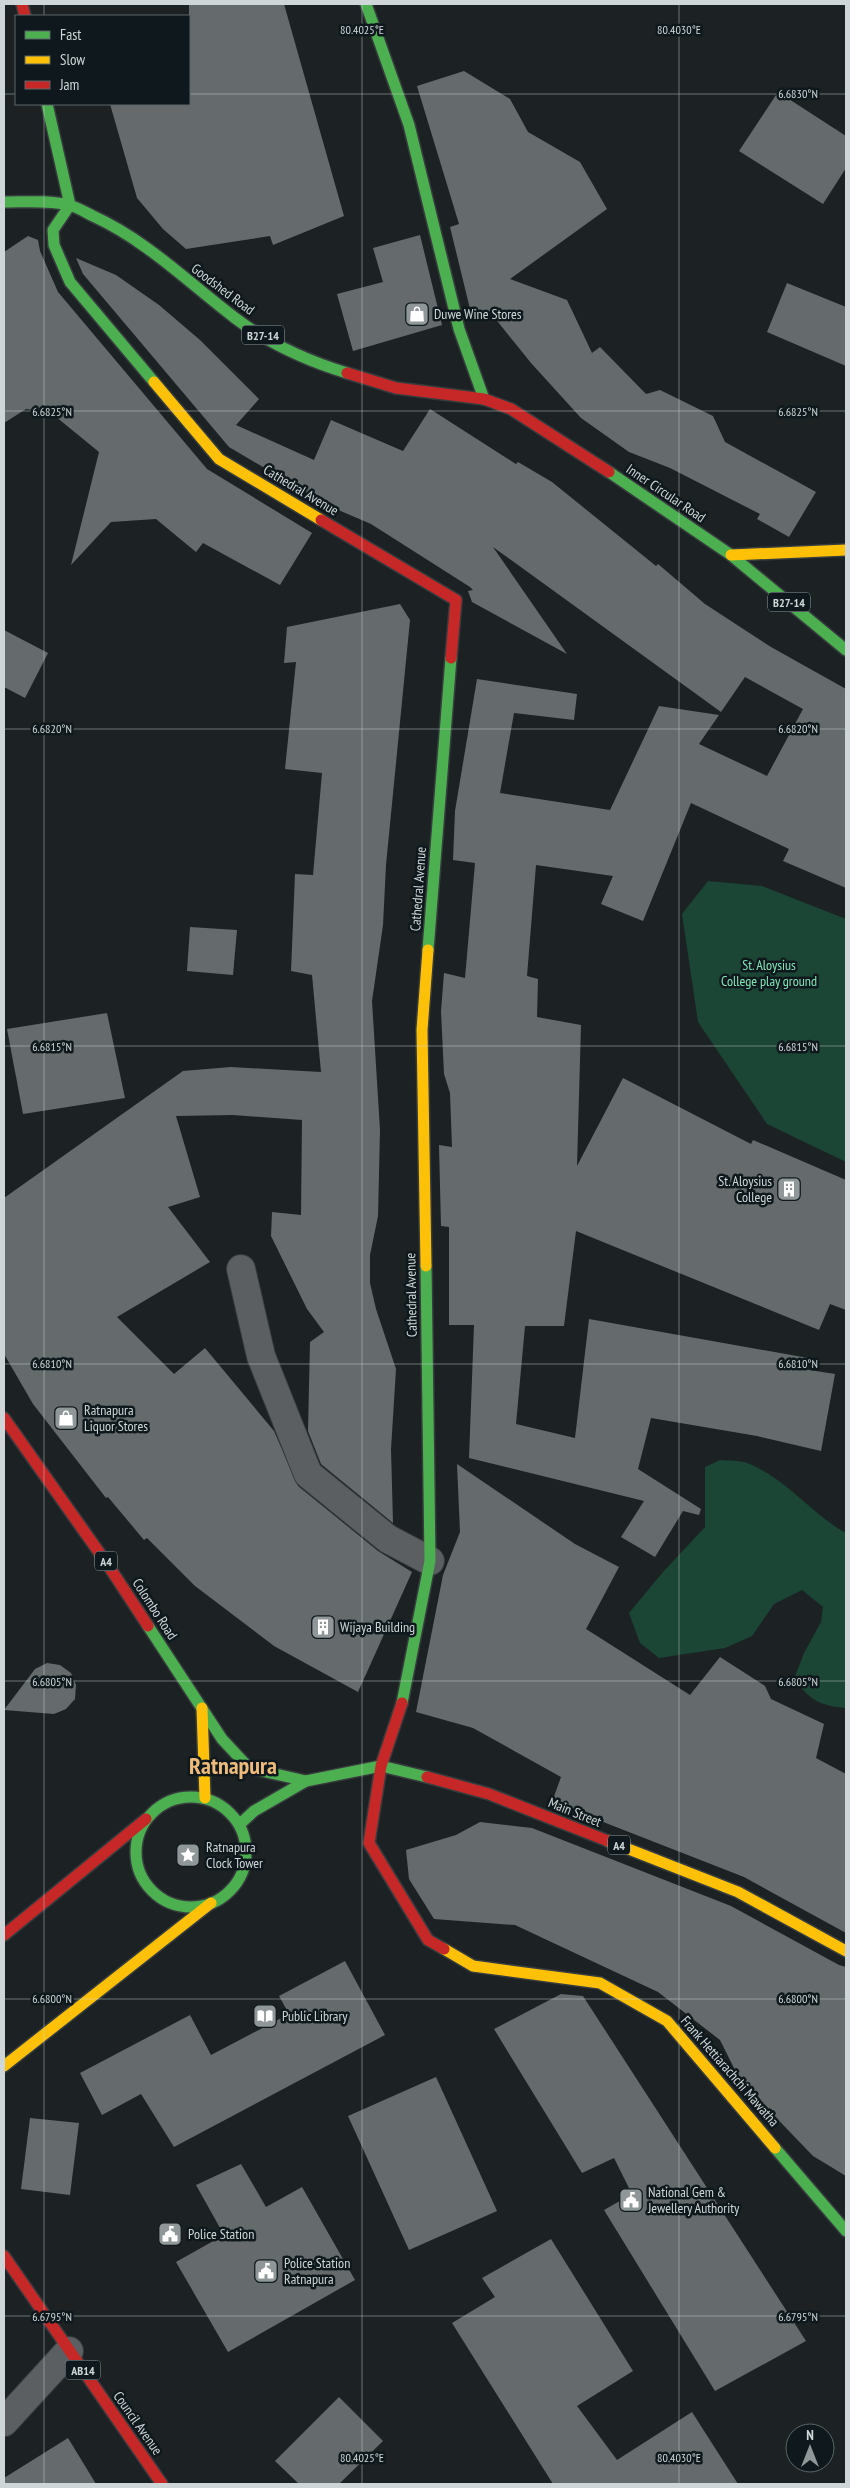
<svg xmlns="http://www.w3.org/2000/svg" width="850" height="2488" viewBox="0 0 850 2488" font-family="'PT Sans Narrow',sans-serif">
<rect width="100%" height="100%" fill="#1c2224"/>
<g fill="#1b4534">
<path d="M708,881L762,886L846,919V1162L767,1124L698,1022L682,914Z"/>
<path d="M720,1460C728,1461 739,1460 747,1463C786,1478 811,1514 846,1533V1708C820,1706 810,1700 794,1679L804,1653L821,1622L823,1607L802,1590L774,1604L752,1636L725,1648L659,1658L640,1643L629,1613L663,1572L705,1527V1467Z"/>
</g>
<g fill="#656b6c">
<path d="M189,4H284L344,216L273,245L270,236L186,249L163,229L137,198L110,104H189Z"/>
<path d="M464,71L510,99L528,132L580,162L607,209L510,279L567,300L592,353L600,347L646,394L660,390L713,416L725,442L816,492L789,537L757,519L760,514L670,468L629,452L581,418L531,363L490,312L472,317L450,227L459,224L417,86Z"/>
<path d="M778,92L846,136V168L823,204L739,151Z"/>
<path d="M420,235L442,325L353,351L337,294L383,282L373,248Z"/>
<path d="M28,236L38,240L40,251L58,292L207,469L312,533L280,585L203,543L196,552L156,519L111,522L71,565L99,452L50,412L26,409L4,423V252Z"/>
<path d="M76,258L116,275L159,305L200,340L259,399L236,425L314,460L331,420L403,451L430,409L516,464L518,462L552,482L656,566L658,564L705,604L771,647L846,689V888L783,861L789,849L691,803L643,921L601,904L613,876L536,865L527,976L538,979L537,1017L581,1025L577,1166L623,1078L751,1144L753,1140L846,1180V1310L830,1304L819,1330L576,1231L564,1326H525L516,1424L575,1438L589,1319L808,1358L803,1369L835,1374L821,1451L757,1436L651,1418L638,1469L701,1509L699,1515L683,1511L655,1557L621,1537L644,1501L469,1458L474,1325H449V1227L441,1226L439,1145L452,1147L450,1093L444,1074L441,1011L444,973L465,978L475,863L453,860L455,811L477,679L577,694L574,720L514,713L500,793L610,810L659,706L719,715L699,744L767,776L803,709L745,677L721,712L493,547L567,654L472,602L468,591L473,590L470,587L371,524L329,506L229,447L83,274Z"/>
<path d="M787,283L846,307V366L767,332Z"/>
<path d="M400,604L410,620L386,865L383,925L372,1001L380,1130L378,1216L370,1255V1283L376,1309L396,1369L391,1449L393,1523L321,1464L308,1431L310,1342L324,1332L307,1309L271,1236L272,1212L301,1215L302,1120L233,1115L176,1116L200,1197L168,1207L210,1262L117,1317L174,1374L205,1348L274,1431L298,1486L378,1551L412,1572L358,1692L274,1646L195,1586L147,1538L144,1540L108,1497L106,1498L33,1404L4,1354V1198L183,1071L231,1067L321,1072L312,975L291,971L295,874L313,875L322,773L285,769L296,662L284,663L287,627Z"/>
<path d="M4,630L48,653L25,698L4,687Z"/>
<path d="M190,927L237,930L233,975L187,971Z"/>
<path d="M107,1013L125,1098L23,1114L7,1029Z"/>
<path d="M457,1464L575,1544L619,1567L586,1629L690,1695L720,1657L765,1686L771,1699L824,1724L816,1758L846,1774V1933L744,1877L552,1802L561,1777L473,1728L416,1712L443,1575L460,1532Z"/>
<path d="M47,1663L60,1665L71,1673L76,1685L75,1699L66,1709L54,1714L4,1710L35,1669Z"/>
<path d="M480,1822L532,1828L731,1906L839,1965L846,1967V2176L813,2156L740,2080L720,2040L658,1992L515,1925L434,1919L409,1879L406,1850L456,1835Z"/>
<path d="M345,1961L385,2035L174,2147L141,2094L102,2115L80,2073L190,2015L211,2055L289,2014L279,1996Z"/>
<path d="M561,1994L583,1996L806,2341L715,2391L604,2210L632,2194L614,2158L582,2173L494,2029Z"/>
<path d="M436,2077L497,2211L409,2250L348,2116Z"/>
<path d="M30,2118L79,2123L70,2195L21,2189Z"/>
<path d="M241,2164L266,2207L302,2187L355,2280L228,2352L176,2262L224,2235L196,2185Z"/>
<path d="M551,2239L633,2371L577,2406L617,2460L692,2412L738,2484H553L452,2323L495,2297L482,2278Z"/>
<path d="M339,2397L383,2441L339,2484H299L275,2461Z"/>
<path d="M68,2438L96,2484H4V2478Z"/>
</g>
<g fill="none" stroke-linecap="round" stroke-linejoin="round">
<g stroke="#373c3e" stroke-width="30">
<g id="street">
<path d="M241,1269L261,1356L308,1474L388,1539L430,1561"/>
<path d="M4,2422L69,2351"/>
</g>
</g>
<g stroke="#373c3e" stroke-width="14">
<g id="fast">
<path d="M366,4L409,125L459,329L484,399"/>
<path d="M47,104L70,205L53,230L54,245L70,282L154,382"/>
<path d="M4,202C25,202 48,200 69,205C77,207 85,212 93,216C146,240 189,283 235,318C268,343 308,361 347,373"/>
<path d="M609,472L731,555L846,650"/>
<path d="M428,950L451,658"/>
<path d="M148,1626L222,1739L249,1768L306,1781L381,1766L427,1777"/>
<path d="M402,1703L430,1561L426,1266"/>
<circle cx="191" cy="1852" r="55"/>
<path d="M240,1824L254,1811L306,1781"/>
<path d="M775,2148L846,2231"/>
</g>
</g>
<g stroke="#373c3e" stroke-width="14">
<g id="slow">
<path d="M154,382L219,459L321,520"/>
<path d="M731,555L846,550"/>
<path d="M426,1266L422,1030L428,950"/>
<path d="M202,1708L205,1798"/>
<path d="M608,1841L738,1892L846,1951"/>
<path d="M444,1949L473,1966L600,1983L667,2021L775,2148"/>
<path d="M4,2066L211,1903"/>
</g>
</g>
<g stroke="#373c3e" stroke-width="14">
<g id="jam">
<path d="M22,4L25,16"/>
<path d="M347,373L396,388L484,399L511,409L609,472"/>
<path d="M321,520L456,600L451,658"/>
<path d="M4,1418L108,1565L148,1626"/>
<path d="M402,1703L381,1766L369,1843L428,1940L444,1949"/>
<path d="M427,1777L489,1794L608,1841"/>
<path d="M4,1935L146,1819"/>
<path d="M4,2256L162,2484"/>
</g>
</g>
<use href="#street" stroke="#5b5f61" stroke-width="28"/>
<use href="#fast" stroke="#4caf50" stroke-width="11"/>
<use href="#slow" stroke="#ffc107" stroke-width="11"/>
<use href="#jam" stroke="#c62828" stroke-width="11"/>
</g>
<path fill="none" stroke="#cfd6d8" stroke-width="1" stroke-opacity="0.45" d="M44,4V16M362,4V2484M679,4V2484M4,94H16M189,94H846M44,104V2484M4,411H846M4,729H846M4,1046H846M4,1364H846M4,1681H846M4,1999H846M4,2316H846"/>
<defs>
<g id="shop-square" transform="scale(1.25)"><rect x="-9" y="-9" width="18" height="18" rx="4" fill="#909799" stroke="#0f191d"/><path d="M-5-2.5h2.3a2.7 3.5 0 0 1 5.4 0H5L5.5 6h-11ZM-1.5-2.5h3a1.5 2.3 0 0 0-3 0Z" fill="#fff"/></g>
<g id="building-square" transform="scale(1.25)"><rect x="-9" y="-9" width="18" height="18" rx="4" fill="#909799" stroke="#0f191d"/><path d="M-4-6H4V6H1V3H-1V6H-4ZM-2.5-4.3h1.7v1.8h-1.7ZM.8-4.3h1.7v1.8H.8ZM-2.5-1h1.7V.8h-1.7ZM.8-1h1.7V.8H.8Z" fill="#fff"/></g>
<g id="sight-square" transform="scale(1.25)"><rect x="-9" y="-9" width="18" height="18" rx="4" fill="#909799" stroke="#0f191d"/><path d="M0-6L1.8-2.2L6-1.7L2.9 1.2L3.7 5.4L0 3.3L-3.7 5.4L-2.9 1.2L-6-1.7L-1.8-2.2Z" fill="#fff"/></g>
<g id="library-square" transform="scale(1.25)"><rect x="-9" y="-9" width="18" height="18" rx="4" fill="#909799" stroke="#0f191d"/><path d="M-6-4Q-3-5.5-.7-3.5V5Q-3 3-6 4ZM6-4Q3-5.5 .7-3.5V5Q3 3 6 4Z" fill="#fff"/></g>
<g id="civic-square" transform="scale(1.25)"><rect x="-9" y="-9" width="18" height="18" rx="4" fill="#909799" stroke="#0f191d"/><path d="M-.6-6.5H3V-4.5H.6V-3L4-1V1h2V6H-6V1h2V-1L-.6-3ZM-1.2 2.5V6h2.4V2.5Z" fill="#fff"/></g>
</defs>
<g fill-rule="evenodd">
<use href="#shop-square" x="417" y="314"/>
<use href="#building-square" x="789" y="1189"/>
<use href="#shop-square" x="66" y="1418"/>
<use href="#building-square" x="323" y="1627"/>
<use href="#sight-square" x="188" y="1855"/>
<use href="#library-square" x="265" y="2016"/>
<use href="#civic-square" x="631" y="2200"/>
<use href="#civic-square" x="170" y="2234"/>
<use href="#civic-square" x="266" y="2271"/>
</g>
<g text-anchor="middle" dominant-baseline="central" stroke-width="5" stroke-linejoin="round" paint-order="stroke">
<g fill="#0f191d" stroke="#959da0" stroke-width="1">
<rect x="242" y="325.5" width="42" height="19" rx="4"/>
<rect x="768" y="592.5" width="42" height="19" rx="4"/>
<rect x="95" y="1551.5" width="22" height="19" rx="4"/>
<rect x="608" y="1835.5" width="22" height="19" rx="4"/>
<rect x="65.5" y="2360.5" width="35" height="19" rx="4"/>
</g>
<g font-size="12" font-weight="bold" fill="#cfd6d8">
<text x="263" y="335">B27-14</text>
<text x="789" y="602">B27-14</text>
<text x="106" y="1561">A4</text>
<text x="619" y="1845">A4</text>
<text x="83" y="2370">AB14</text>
</g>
<g font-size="14" fill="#cfd6d8" stroke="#0f191d">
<text transform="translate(223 289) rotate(37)">Goodshed Road</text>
<text transform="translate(301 490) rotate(31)">Cathedral Avenue</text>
<text transform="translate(666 493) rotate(34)">Inner Circular Road</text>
<text transform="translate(418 889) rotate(-86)">Cathedral Avenue</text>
<text transform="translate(411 1295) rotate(-91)">Cathedral Avenue</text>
<text transform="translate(155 1609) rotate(57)">Colombo Road</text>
<text transform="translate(575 1812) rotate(22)">Main Street</text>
<text transform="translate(730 2071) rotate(49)">Frank Hettiarachchi Mawatha</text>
<text transform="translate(138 2423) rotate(55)">Council Avenue</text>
</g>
<g font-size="14" fill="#cfd6d8" stroke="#0f191d" text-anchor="start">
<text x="434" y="314">Duwe Wine Stores</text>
<text x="772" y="1181" text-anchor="end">St. Aloysius<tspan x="772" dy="16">College</tspan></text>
<text x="84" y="1410">Ratnapura<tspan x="84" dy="16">Liquor Stores</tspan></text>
<text x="340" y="1627">Wijaya Building</text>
<text x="206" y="1847">Ratnapura<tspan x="206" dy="16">Clock Tower</tspan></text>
<text x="282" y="2016">Public Library</text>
<text x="648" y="2192">National Gem &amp;<tspan x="648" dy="16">Jewellery Authority</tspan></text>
<text x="188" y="2234">Police Station</text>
<text x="284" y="2263">Police Station<tspan x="284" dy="16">Ratnapura</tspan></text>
</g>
<g font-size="14" fill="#80e4b5" stroke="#0f191d">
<text x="769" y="965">St. Aloysius<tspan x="769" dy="16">College play ground</tspan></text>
</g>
<g font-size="24" font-weight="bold" fill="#eebb7b" stroke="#0f191d">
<text x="233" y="1765">Ratnapura</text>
</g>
</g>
<g font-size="12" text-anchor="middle" fill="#cfd6d8" stroke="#0f191d" stroke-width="5" stroke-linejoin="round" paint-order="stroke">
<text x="362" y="34">80.4025°E</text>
<text x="679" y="34">80.4030°E</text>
<text x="798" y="98">6.6830°N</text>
<text x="52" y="416">6.6825°N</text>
<text x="798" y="416">6.6825°N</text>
<text x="52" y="733">6.6820°N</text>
<text x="798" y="733">6.6820°N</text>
<text x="52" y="1051">6.6815°N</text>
<text x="798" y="1051">6.6815°N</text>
<text x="52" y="1368">6.6810°N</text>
<text x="798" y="1368">6.6810°N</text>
<text x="52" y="1686">6.6805°N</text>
<text x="798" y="1686">6.6805°N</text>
<text x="52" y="2003">6.6800°N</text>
<text x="798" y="2003">6.6800°N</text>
<text x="52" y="2321">6.6795°N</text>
<text x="798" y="2321">6.6795°N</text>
<text x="362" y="2462">80.4025°E</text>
<text x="679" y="2462">80.4030°E</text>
</g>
<rect width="850" height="2488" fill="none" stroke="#cfd6d8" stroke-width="10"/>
<rect x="15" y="15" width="175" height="90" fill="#0f191d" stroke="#5c6568"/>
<rect x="25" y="31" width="25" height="8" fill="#4caf50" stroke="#5c6568"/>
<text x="60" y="40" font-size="15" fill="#cfd6d8">Fast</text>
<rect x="25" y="56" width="25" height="8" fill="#ffc107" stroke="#5c6568"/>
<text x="60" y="65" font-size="15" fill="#cfd6d8">Slow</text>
<rect x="25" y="81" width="25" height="8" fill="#c62828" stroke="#5c6568"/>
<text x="60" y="90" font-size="15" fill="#cfd6d8">Jam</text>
<g transform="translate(810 2448)"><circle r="24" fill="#0f191d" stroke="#5c6568"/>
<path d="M0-4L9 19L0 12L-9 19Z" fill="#909799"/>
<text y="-8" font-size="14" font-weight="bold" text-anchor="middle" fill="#cfd6d8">N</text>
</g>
</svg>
